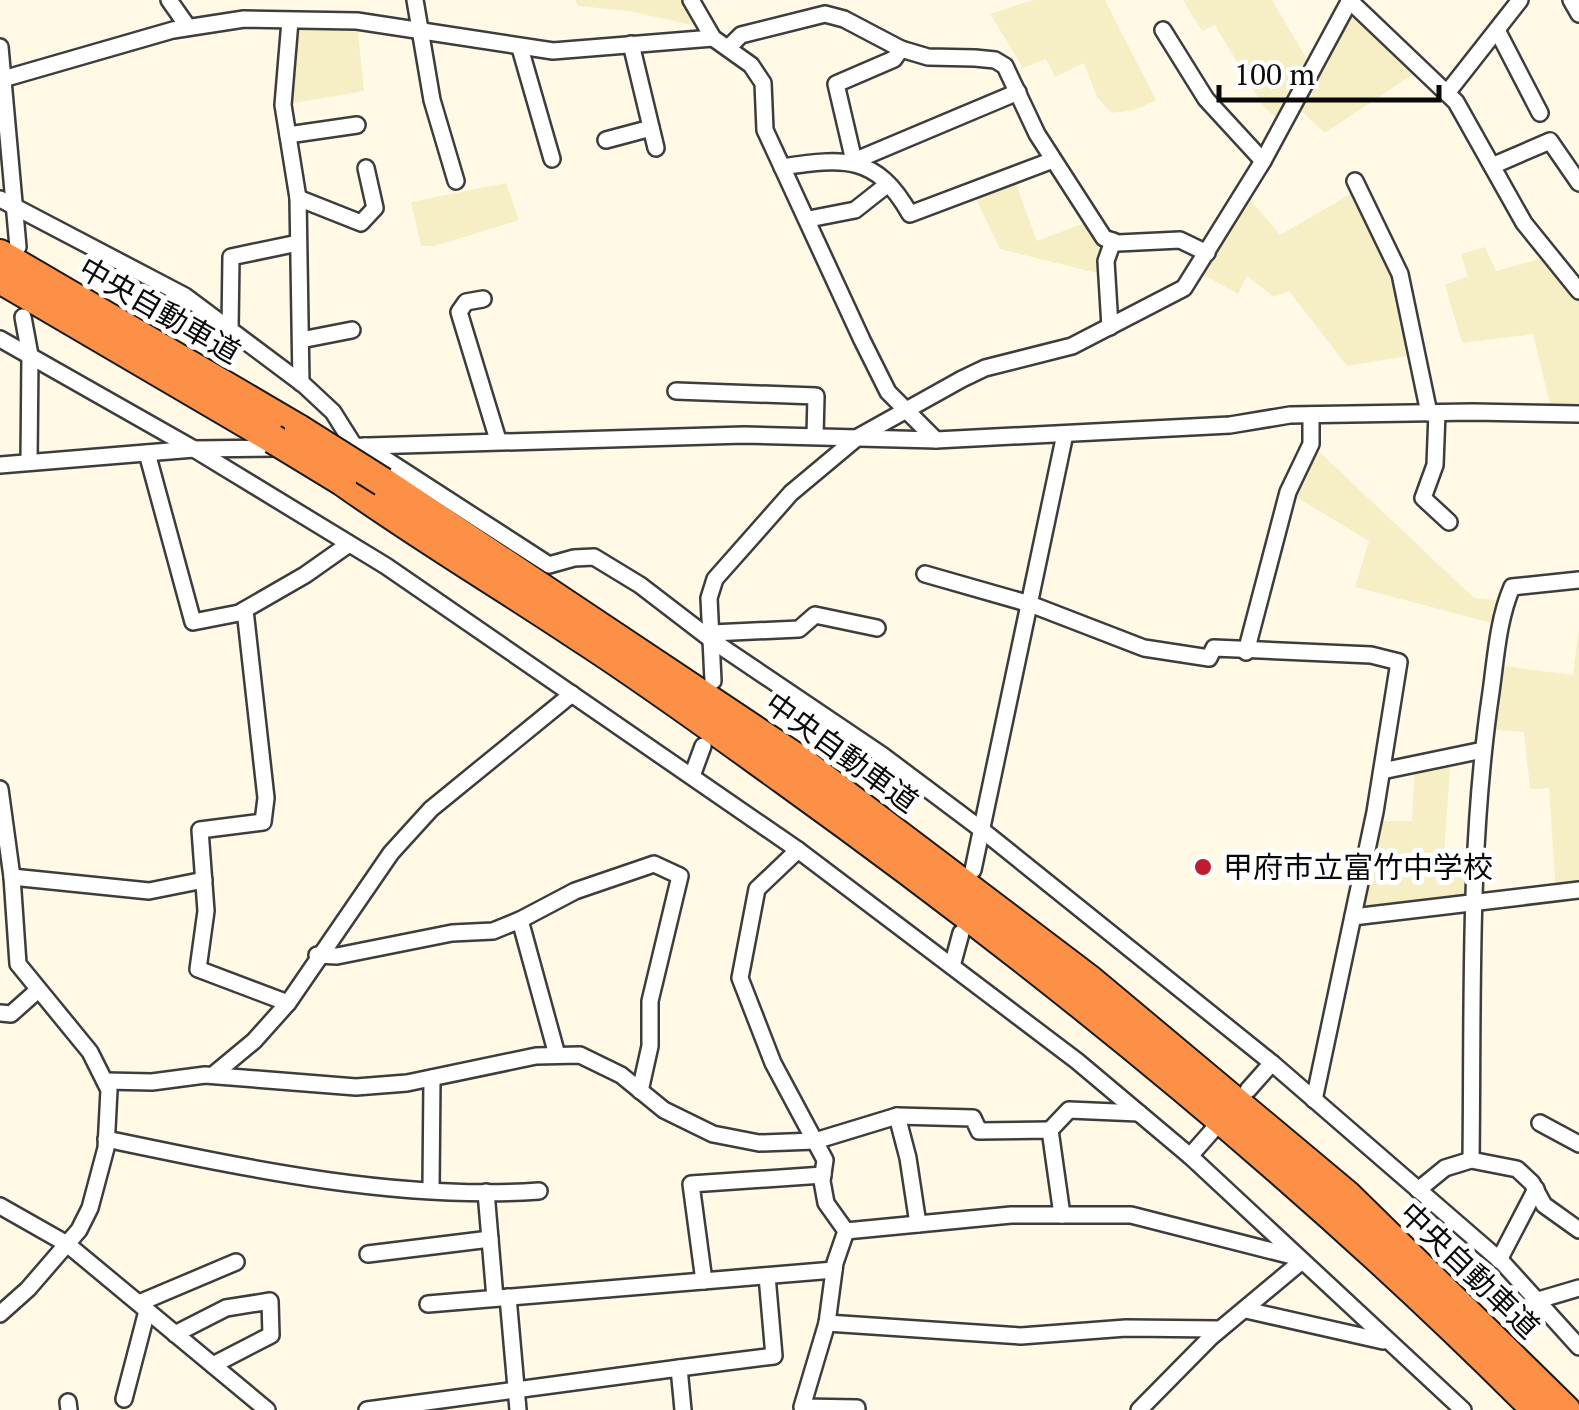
<svg xmlns="http://www.w3.org/2000/svg" width="1579" height="1410" viewBox="0 0 1579 1410" font-family="'PT Serif','Noto Sans JP',serif">
<rect width="100%" height="100%" fill="#fff9e6"/>
<g fill="#f6efc6">
<path d="M575,0H684L696,26L629,11L578,6Z"/>
<path d="M1033,0H1105L1156,100L1135,110L1111,113L1097,97L1084,63L1055,77L1046,59L1023,68L990,14Z"/>
<path d="M1183,0H1272L1309,63L1278,120L1263,106L1215,25L1202,31Z"/>
<path d="M1350,1L1421,69L1325,133L1294,104Z"/>
<path d="M290,21H357L364,91L283,105Z"/>
<path d="M1015,181L1037,241L1084,223L1100,250L1097,273L1000,249L975,197Z"/>
<path d="M506,183L519,220L435,246H421L411,202Z"/>
<path d="M1359,189L1400,274L1419,354L1347,366L1289,291L1274,297L1247,276L1238,294L1197,271L1244,192L1280,235Z"/>
<path d="M1485,247L1496,271L1551,256L1579,291V414L1552,413L1533,334L1462,343L1445,285L1468,276L1461,254Z"/>
<path d="M1311,444L1474,598L1506,601L1500,625L1355,587L1369,541L1288,492Z"/>
<path d="M1579,627V890L1556,893L1549,788L1530,789L1524,732L1485,729L1495,665L1573,675Z"/>
<path d="M1451,756L1444,854L1477,857L1475,903L1353,917L1373,821H1412L1415,764Z"/>
</g>
<g fill="none" stroke-linecap="round" stroke-linejoin="round">
<g stroke="#3d3d3d" stroke-width="20">
<g id="street">
<path d="M169,0L188,27"/>
<path d="M415,0L432,100L456,181"/>
<path d="M691,0L713,38L751,65L763,83L765,130L862,340L888,392L936,440"/>
<path d="M1349,0L1456,102L1524,223L1579,291"/>
<path d="M1571,0L1579,14"/>
<path d="M290,21L283,105L298,198L301,383"/>
<path d="M1163,30L1206,99L1263,161"/>
<path d="M1497,30L1540,113"/>
<path d="M631,44L656,148"/>
<path d="M0,47L18,247"/>
<path d="M520,48L552,159"/>
<path d="M728,48L741,35L825,14L844,19L901,49L928,57L975,58L995,60L1005,66L1037,134L1104,238L1118,243L1180,240L1207,253"/>
<path d="M901,49L894,59L836,84L854,161L1018,92"/>
<path d="M3,79L173,30L244,19L357,21L553,51L713,38"/>
<path d="M1447,93L1520,0"/>
<path d="M288,135L357,125"/>
<path d="M606,140L651,128"/>
<path d="M1492,166L1550,141L1579,183"/>
<path d="M782,167C844,158 876,154 910,214L1053,160"/>
<path d="M1355,181L1400,274L1429,413"/>
<path d="M298,198L361,223L375,208L366,168"/>
<path d="M0,199L185,296L304,385L333,412L355,447"/>
<path d="M809,219L855,210L888,184"/>
<path d="M483,299L466,302L459,312L498,440"/>
<path d="M23,317L30,355L29,462"/>
<path d="M1110,327L1106,261L1113,241"/>
<path d="M230,330L231,257L298,243"/>
<path d="M0,339L194,449L386,566L798,850L1077,1061L1190,1156L1463,1410"/>
<path d="M301,340L352,330"/>
<path d="M676,391L816,396L815,436"/>
<path d="M1437,413L1435,465L1423,498L1449,522"/>
<path d="M365,446L549,565L574,558L594,557L640,585L713,641L882,755L982,830L1272,1063L1503,1263L1579,1347"/>
<path d="M335,447L744,435L936,440L1230,425L1290,415L1472,412L1579,414"/>
<path d="M147,453L193,622L239,613L305,575L349,544"/>
<path d="M0,465L194,449L282,448"/>
<path d="M925,574L1030,604L1144,648L1209,658L1214,648L1371,655L1399,662L1375,812L1314,1100"/>
<path d="M245,610L266,798L263,822L200,830L206,911L198,969L288,1003"/>
<path d="M712,633L799,629L815,615L877,628"/>
<path d="M1246,652L1288,492L1311,444V415"/>
<path d="M713,681L709,598L715,579L791,493L858,437L962,379L985,368L1072,346L1184,288L1263,161L1350,0"/>
<path d="M1382,771L1483,750"/>
<path d="M692,776L703,746"/>
<path d="M0,789L12,877L18,964L90,1052L109,1090L106,1148L90,1208L79,1230L28,1289L0,1314"/>
<path d="M798,850L757,889L740,978L773,1063L825,1160L822,1181L826,1203L846,1231L835,1263L827,1323L802,1407L857,1408"/>
<path d="M973,870L1065,434"/>
<path d="M12,877L149,891L204,880"/>
<path d="M1353,917L1579,890"/>
<path d="M317,955L337,956L452,933L493,931L520,920"/>
<path d="M952,966L961,933"/>
<path d="M0,1013L11,1014L38,990"/>
<path d="M557,1055L520,920L575,891L654,864L680,876L650,1001V1046L640,1091"/>
<path d="M213,1075L254,1041L288,1003L391,853L431,809L572,694"/>
<path d="M105,1081L152,1082L205,1075L356,1087L407,1083L536,1056L580,1055L621,1075L664,1110L713,1134L759,1143L815,1141L897,1116L973,1118L979,1131L1050,1130L1062,1215"/>
<path d="M1248,1090L1272,1063"/>
<path d="M897,1116L908,1158L918,1224"/>
<path d="M1540,1123L1579,1144"/>
<path d="M1050,1130L1069,1110L1139,1113"/>
<path d="M106,1139C245,1168 397,1201 539,1191"/>
<path d="M1190,1156L1212,1131"/>
<path d="M1471,1160C1473,1005 1468,846 1491,692C1496,656 1498,620 1512,587L1579,580"/>
<path d="M431,1189L432,1078"/>
<path d="M1418,1190L1445,1168L1471,1160L1517,1169L1532,1183L1544,1205L1579,1230"/>
<path d="M486,1192L495,1298"/>
<path d="M0,1206L67,1244L267,1410"/>
<path d="M846,1231L1011,1215H1131L1296,1257"/>
<path d="M368,1254L490,1239"/>
<path d="M1499,1260L1536,1189"/>
<path d="M704,1281L691,1184L823,1175"/>
<path d="M508,1297L518,1410"/>
<path d="M1535,1301L1579,1288"/>
<path d="M139,1303L236,1262"/>
<path d="M428,1304L834,1270"/>
<path d="M1246,1310L1383,1341"/>
<path d="M827,1323L1021,1336L1126,1328L1220,1329"/>
<path d="M175,1334L226,1308L270,1301L271,1335L213,1365"/>
<path d="M679,1368L774,1356L767,1276"/>
<path d="M124,1399L147,1311"/>
<path d="M68,1402L69,1410"/>
<path d="M367,1410L679,1368L683,1410"/>
<path d="M1139,1410L1211,1337L1302,1261"/>
</g>
</g>
<g stroke="#1b1b1b" stroke-width="32">
<g id="highway">
<path d="M0,254L299,429"/>
<path d="M0,279L273,439"/>
<path d="M342,481C419,536 500,584 578,636C648,681 716,731 784,780C1050,971 1304,1177 1536,1410"/>
<path d="M383,482L801,761L1090,980L1347,1195L1566,1410"/>
</g>
</g>
<use href="#street" stroke="#fff" stroke-width="15"/>
<use href="#highway" stroke="#fc9047" stroke-width="28"/>
<g stroke="#1b1b1b" stroke-width="32" stroke-linecap="butt">
<g id="highway-bridge">
<path d="M299,429L383,482"/>
<path d="M273,439L342,481"/>
</g>
</g>
<use href="#highway-bridge" stroke="#fc9047" stroke-width="28"/>
</g>
<circle fill="#bf1c2d" stroke="#fff" stroke-width="4" cx="1203" cy="867" r="10"/>
<g text-anchor="middle" dominant-baseline="central" stroke-width="10" stroke-linejoin="round" paint-order="stroke">
<g font-size="30" fill="#0a0a0a" stroke="#fff">
<text transform="translate(160 310) rotate(30)">中央自動車道</text>
<text transform="translate(842 752) rotate(36)">中央自動車道</text>
<text transform="translate(1470 1270) rotate(44)">中央自動車道</text>
</g>
<g font-size="30" fill="#0a0a0a" stroke="#fff" text-anchor="start">
<text x="1223" y="867">甲府市立富竹中学校</text>
</g>
</g>
<path d="M1219 85v15h220v-15" fill="none" stroke="#0a0a0a" stroke-width="5"/>
<text x="1234" y="85" font-size="30" fill="#0a0a0a" stroke="#ffffff" stroke-width="8" paint-order="stroke">100 m</text>
</svg>
